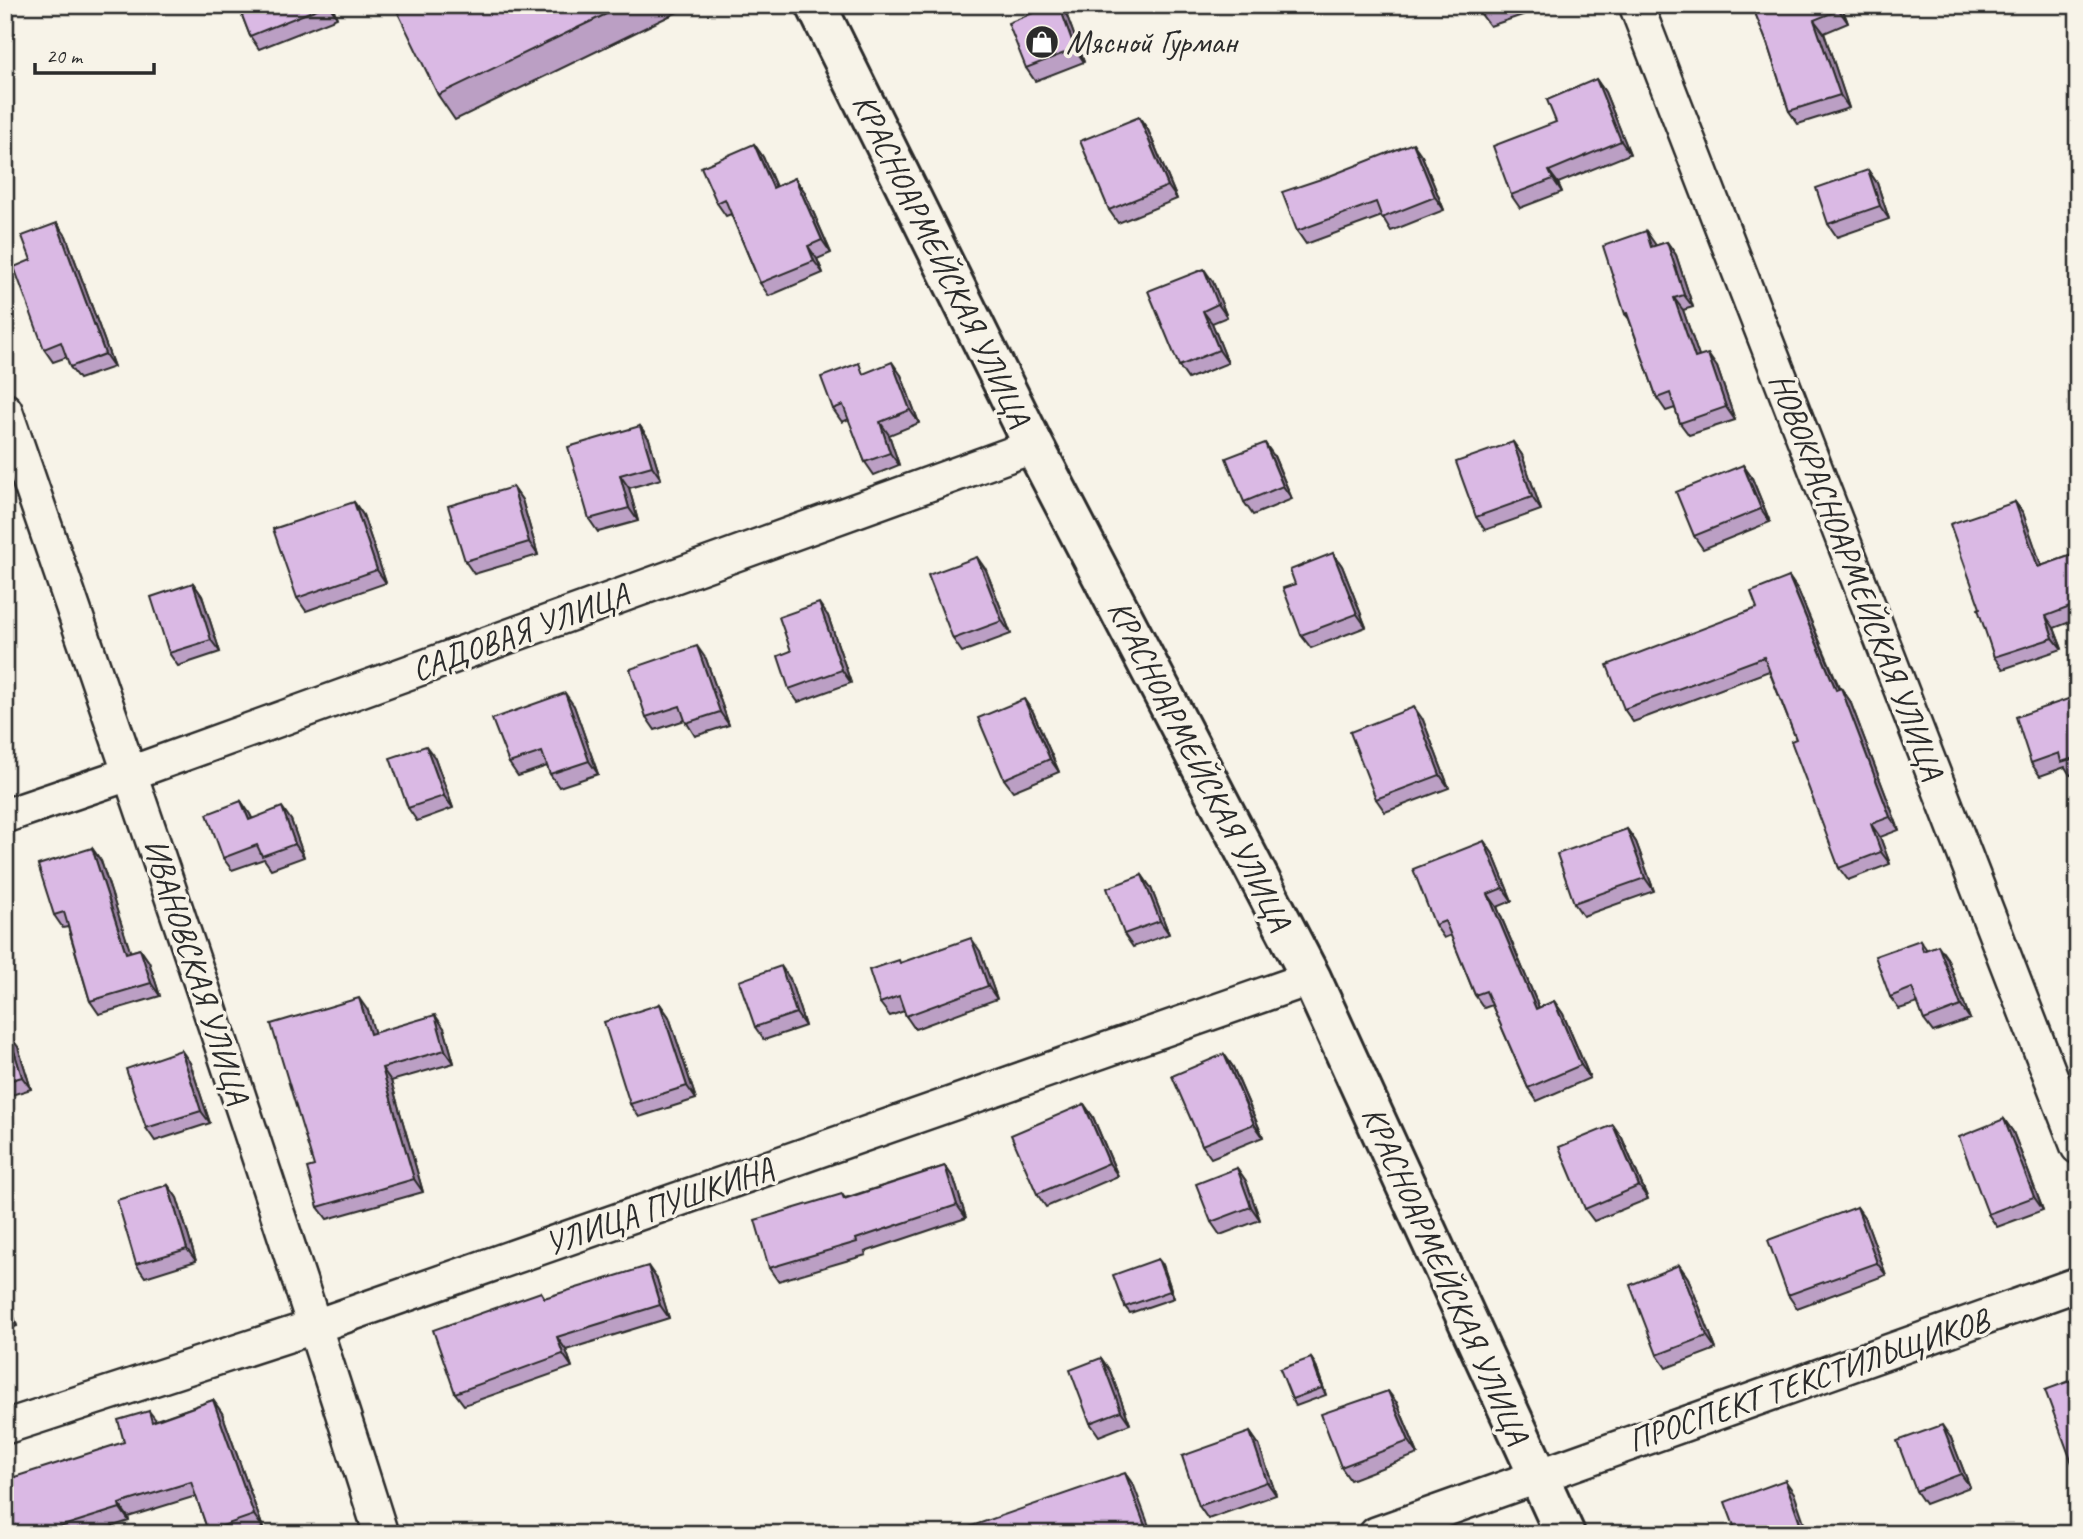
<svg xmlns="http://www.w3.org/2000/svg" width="2083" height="1539" viewBox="0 0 2083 1539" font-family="Caveat,sans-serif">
<rect width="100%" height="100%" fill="#f7f3e8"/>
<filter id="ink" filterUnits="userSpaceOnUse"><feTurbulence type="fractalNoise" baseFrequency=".0143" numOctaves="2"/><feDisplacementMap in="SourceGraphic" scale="14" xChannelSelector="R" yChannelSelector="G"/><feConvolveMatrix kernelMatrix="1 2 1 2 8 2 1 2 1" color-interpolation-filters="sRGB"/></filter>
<g filter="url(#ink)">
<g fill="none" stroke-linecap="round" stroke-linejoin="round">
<g stroke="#2b2b2b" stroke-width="38">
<g id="street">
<path d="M1636,5L2078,1147"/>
<path d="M5,410C134,784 262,1157 381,1534"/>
<path d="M5,816L131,773L1034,446"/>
<path d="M5,1427L316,1326L1311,978"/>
<path d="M1376,1534L2078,1284"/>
</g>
</g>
<g stroke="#2b2b2b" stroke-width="44">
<path id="secondary" d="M816,5L1034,446L1311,978L1565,1534"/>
</g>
<use href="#street" stroke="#f7f3e8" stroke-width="33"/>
<use href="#secondary" stroke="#f7f3e8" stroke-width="38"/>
</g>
<g fill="#bb9fc4" stroke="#2b2b2b" stroke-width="2">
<path d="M238,5H332L337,18L259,49L250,36Z"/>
<path d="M403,5H692L455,120L438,95Z"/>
<path d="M1478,5H1552L1490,26L1481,14Z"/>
<path d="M1752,5H1841L1848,23L1824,33L1849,108L1798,124L1789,111L1767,43Z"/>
<path d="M1067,16L1084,62L1035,81L1026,68Z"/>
<path d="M1596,79L1605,92L1630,154L1558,183L1562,192L1520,208L1511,195L1556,122Z"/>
<path d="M1139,117L1148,130L1177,199L1118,223L1109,210Z"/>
<path d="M754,144L763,157L776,187L795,178L804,191L831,253L817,259L823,273L769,296L760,283L731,214L726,216L717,203Z"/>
<path d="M1422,156L1444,210L1391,231L1382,216L1306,244L1297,231Z"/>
<path d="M1868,170L1877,183L1889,219L1837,237L1828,224Z"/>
<path d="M1646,231L1655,246L1667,242L1676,255L1693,307L1683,310L1699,357L1717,367L1735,420L1689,435L1680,423L1675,408L1666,411L1657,398L1629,319L1625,314Z"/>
<path d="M66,236L114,367L79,379L70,367L67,357L53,362L44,349L31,260Z"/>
<path d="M1213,282L1227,317L1212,323L1228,363L1188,379L1179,366Z"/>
<path d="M866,373L901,375L919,423L889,435L899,465L874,475L865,462L849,419L842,422L833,409Z"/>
<path d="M640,426L649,439L661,479L629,488L638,521L598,532L589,519Z"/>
<path d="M1513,442L1522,455L1541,510L1485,530L1476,517Z"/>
<path d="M1274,456L1292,499L1253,515L1244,502Z"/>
<path d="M1743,465L1752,478L1770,522L1703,549L1694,536Z"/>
<path d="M513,487L522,500L538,555L474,574L465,561Z"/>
<path d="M354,502L363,515L386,583L306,611L297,598Z"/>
<path d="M2015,502L2023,513L2041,566L2075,554L2078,558V619L2054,628L2062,649L2003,669L1994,657L1980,608Z"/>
<path d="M1333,553L1342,566L1366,627L1311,648L1301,635L1295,584Z"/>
<path d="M986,570L1011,634L962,652L953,639Z"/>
<path d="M1789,577L1798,590L1840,689L1841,688L1850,701L1899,830L1880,837L1890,864L1848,880L1839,868L1796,739L1769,671L1633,722L1624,709L1757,608Z"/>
<path d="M193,583L202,596L220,652L178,666L169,653Z"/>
<path d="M828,616L851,683L798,702L789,689L791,651Z"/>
<path d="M706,659L729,725L695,736L685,720L655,730L646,717Z"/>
<path d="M2078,697V773L2070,775L2065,767L2040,776L2031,763Z"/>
<path d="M574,706L598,774L559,787L550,774L547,766L518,776L509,763Z"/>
<path d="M1033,712L1059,772L1013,791L1004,779Z"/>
<path d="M1423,720L1449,788L1385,812L1376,799Z"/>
<path d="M435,758L453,808L417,821L408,808Z"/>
<path d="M241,801L252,818L291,820L304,857L271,869L264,859L232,870L223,858Z"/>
<path d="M1627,829L1636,842L1654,891L1583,916L1574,903Z"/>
<path d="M1484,841L1493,854L1512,901L1497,907L1539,1008L1554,1001L1563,1014L1590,1078L1537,1101L1528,1088L1492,1005L1484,1008L1475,995L1451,935L1444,938L1435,925Z"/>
<path d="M92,848L101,861L130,952L140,949L149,962L160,996L99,1014L90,1001L68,927L63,928L54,915Z"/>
<path d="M1142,875L1151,888L1169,934L1133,947L1124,934Z"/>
<path d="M1920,940L1927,950L1947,958L1970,1019L1933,1032L1924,1020L1918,1003L1899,1009L1890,997Z"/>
<path d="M980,951L997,999L915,1029L906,1016L904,1011L890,1016L880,1003L901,963Z"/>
<path d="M790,979L805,1026L764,1040L755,1027Z"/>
<path d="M660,1004L669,1017L696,1099L639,1117L630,1104Z"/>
<path d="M368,1011L374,1033L444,1028L454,1063L391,1081L423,1192L327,1219L318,1207L314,1166Z"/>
<path d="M9,1035L18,1047L31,1089L5,1097V1036Z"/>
<path d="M181,1050L190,1063L210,1123L155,1141L146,1128Z"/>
<path d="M1224,1054L1233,1067L1263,1137L1211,1158L1202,1145Z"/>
<path d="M1084,1104L1093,1117L1118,1176L1046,1207L1037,1194Z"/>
<path d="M2004,1119L2013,1132L2043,1210L1997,1227L1988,1214Z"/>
<path d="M1613,1125L1622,1138L1648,1199L1594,1221L1585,1209Z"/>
<path d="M945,1166L954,1179L966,1218L865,1252L866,1255L778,1281L769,1268L842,1194L845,1198Z"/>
<path d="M1237,1168L1246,1181L1260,1220L1220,1235L1211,1222Z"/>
<path d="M168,1185L177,1198L196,1261L145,1277L136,1264Z"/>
<path d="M1857,1207L1866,1220L1886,1275L1797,1308L1788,1295Z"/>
<path d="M1163,1265L1174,1298L1130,1313L1125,1307Z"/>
<path d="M1679,1265L1688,1278L1716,1349L1666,1368L1657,1355Z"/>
<path d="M657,1279L669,1318L566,1350L572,1367L464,1405L455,1393L541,1292L545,1298Z"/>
<path d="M5,1290L17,1326L5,1330Z"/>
<path d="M1101,1358L1110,1371L1130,1424L1099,1436L1090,1423Z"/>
<path d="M1311,1358L1315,1364L1326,1395L1296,1406L1292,1399Z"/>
<path d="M213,1400L222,1413L263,1528L245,1534H210L208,1531L196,1496L128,1517L129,1521L88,1534H5L124,1442L149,1411L156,1420Z"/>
<path d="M1397,1403L1418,1454L1350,1480L1341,1467Z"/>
<path d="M1250,1432L1259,1445L1276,1495L1208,1519L1199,1506Z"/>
<path d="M1951,1438L1970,1487L1925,1504L1916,1491Z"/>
</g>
<g fill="#9982a0" stroke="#2b2b2b" stroke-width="2">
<path d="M329,5H332L337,18Z"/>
<path d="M1059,5L1067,16L1084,62L1075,49Z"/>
<path d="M1837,5H1841L1848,23L1839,10Z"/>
<path d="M1814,20L1824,33L1849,108L1840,95Z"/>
<path d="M1596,79L1605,92L1630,154L1621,141Z"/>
<path d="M1139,117L1148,130L1177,199L1168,186Z"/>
<path d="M1413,143L1422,156L1444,210L1435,197Z"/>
<path d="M754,144L763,157L782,201L773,188Z"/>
<path d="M1868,170L1877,183L1889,219L1880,206Z"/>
<path d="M1549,171L1558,183L1562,192L1553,179Z"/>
<path d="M795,178L804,191L831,253L822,240Z"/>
<path d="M57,223L66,236L114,367L105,354Z"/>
<path d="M1646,231L1655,244L1660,260L1651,247Z"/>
<path d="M1667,242L1676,255L1693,307L1684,295Z"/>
<path d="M808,246L817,259L823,273L814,261Z"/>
<path d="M1204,269L1213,282L1227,317L1218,304Z"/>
<path d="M1674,298L1683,310L1704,371L1695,358Z"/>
<path d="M1203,311L1212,323L1228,363L1219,350Z"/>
<path d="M1708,354L1717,367L1735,420L1726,407Z"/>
<path d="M892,362L901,375L919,423L910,410Z"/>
<path d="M880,422L889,435L899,465L890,453Z"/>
<path d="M640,426L649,439L661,479L652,466Z"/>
<path d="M1513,442L1522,455L1541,510L1532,497Z"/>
<path d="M1265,443L1274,456L1292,499L1283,486Z"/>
<path d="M1743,465L1752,478L1770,522L1761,509Z"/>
<path d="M620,475L629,488L638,521L629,508Z"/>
<path d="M513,487L522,500L538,555L529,542Z"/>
<path d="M354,502L363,515L386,583L377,570Z"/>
<path d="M2015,502L2023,513L2046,579L2038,567Z"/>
<path d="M1333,553L1342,566L1366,627L1357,614Z"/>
<path d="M977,557L986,570L1011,634L1002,621Z"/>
<path d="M1789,577L1798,590L1845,703L1836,690Z"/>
<path d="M193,583L202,596L220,652L211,640Z"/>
<path d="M819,603L828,616L851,683L842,670Z"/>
<path d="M2046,616L2054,628L2062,649L2053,638Z"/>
<path d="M697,646L706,659L729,725L720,712Z"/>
<path d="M1841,688L1850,701L1899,830L1890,817Z"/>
<path d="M565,693L574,706L598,774L589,761Z"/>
<path d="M1024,699L1033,712L1059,772L1050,759Z"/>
<path d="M1414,707L1423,720L1449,788L1440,775Z"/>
<path d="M426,746L435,758L453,808L444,796Z"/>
<path d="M241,801L250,814L258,832L249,820Z"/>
<path d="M282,807L291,820L304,857L295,844Z"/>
<path d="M1871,824L1880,837L1890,864L1881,852Z"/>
<path d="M1627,829L1636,842L1654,891L1645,878Z"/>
<path d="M1484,841L1493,854L1512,901L1503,888Z"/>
<path d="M92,848L101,861L135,966L126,953Z"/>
<path d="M1142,875L1151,888L1169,934L1160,921Z"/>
<path d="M1488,894L1497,907L1545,1022L1536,1009Z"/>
<path d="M971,938L980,951L997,999L988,986Z"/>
<path d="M1938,945L1947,958L1970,1019L1961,1006Z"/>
<path d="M140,949L149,962L160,996L151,983Z"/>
<path d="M781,966L790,979L805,1026L796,1013Z"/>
<path d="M359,998L368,1011L379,1047L370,1034Z"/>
<path d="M1554,1001L1563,1014L1590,1078L1581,1065Z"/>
<path d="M660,1004L669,1017L696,1099L687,1086Z"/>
<path d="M435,1015L444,1028L454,1063L445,1050Z"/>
<path d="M9,1035L18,1047L31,1089L22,1077Z"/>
<path d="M181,1050L190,1063L210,1123L201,1111Z"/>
<path d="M1224,1054L1233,1067L1263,1137L1254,1124Z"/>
<path d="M382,1068L391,1081L423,1192L414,1179Z"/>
<path d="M1084,1104L1093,1117L1118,1176L1109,1163Z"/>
<path d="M2004,1119L2013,1132L2043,1210L2034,1197Z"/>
<path d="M1613,1125L1622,1138L1648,1199L1639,1186Z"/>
<path d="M945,1166L954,1179L966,1218L957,1205Z"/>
<path d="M1237,1168L1246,1181L1260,1220L1251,1207Z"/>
<path d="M168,1185L177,1198L196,1261L187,1249Z"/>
<path d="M1857,1207L1866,1220L1886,1275L1877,1263Z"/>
<path d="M1158,1259L1163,1265L1174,1298L1170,1291Z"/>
<path d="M1679,1265L1688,1278L1716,1349L1707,1336Z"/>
<path d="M648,1266L657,1279L669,1318L660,1305Z"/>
<path d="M5,1290L17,1326L8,1313L5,1304Z"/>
<path d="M557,1337L566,1350L572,1367L563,1354Z"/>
<path d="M1101,1358L1110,1371L1130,1424L1121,1411Z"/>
<path d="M1311,1358L1315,1364L1326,1395L1322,1388Z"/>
<path d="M1388,1391L1397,1403L1418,1454L1409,1441Z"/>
<path d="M213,1400L222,1413L263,1528L254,1515Z"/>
<path d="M1942,1425L1951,1438L1970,1487L1961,1474Z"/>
<path d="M1250,1432L1259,1445L1276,1495L1267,1482Z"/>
<path d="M1125,1473L1134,1486L1152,1534H1148Z"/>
<path d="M1785,1480L1794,1493L1808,1534H1804Z"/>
<path d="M119,1504L128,1517L129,1521L120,1508Z"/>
</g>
<g fill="#dab9e4" stroke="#2b2b2b" stroke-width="2">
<path d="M238,5H327L250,36Z"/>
<path d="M403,5H625L438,95L396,9Z"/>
<path d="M1053,5H1059L1075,49L1026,68L1008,23Z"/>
<path d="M1478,5H1506L1481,14Z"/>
<path d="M1752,5H1837L1839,10L1814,20L1840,95L1789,111L1767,43Z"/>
<path d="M1596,79L1621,141L1549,171L1553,179L1511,195L1493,146L1556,122L1547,100Z"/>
<path d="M1139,117L1168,186L1109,210L1080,141Z"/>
<path d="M1413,143L1435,197L1382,218L1376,202L1297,231L1282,192L1327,177Z"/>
<path d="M754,144L773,188L795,178L822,240L808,246L814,261L760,283L725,199L717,203L701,167Z"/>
<path d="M1868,170L1880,206L1828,224L1816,188Z"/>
<path d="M57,223L105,354L70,367L61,342L44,349L14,267L31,260L22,236Z"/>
<path d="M1646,231L1651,247L1667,242L1684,295L1674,298L1695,358L1708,354L1726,407L1680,423L1670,393L1657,398L1627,313L1625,314L1603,246Z"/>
<path d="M1204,269L1218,304L1203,311L1219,350L1179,366L1148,291Z"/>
<path d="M892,362L910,410L880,422L890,453L865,462L843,405L833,409L821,377L859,363L863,374Z"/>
<path d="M640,426L652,466L620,475L629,508L589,519L568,447Z"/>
<path d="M1513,442L1532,497L1476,517L1456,462Z"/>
<path d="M1265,443L1283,486L1244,502L1226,458Z"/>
<path d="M1743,465L1761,509L1694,536L1676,492Z"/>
<path d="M513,487L529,542L465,561L448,506Z"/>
<path d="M354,502L377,570L297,598L273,529Z"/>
<path d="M2015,502L2038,567L2075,554L2078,562V604L2046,616L2053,638L1994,657L1978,609L1980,608L1950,524Z"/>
<path d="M1333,553L1357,614L1301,635L1283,588L1295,584L1290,570Z"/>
<path d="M977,557L1002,621L953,639L928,575Z"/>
<path d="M1789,577L1836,690L1841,688L1890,817L1871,824L1881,852L1839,868L1791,741L1796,739L1764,657L1624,709L1607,665L1757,608L1751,592Z"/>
<path d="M193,583L211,640L169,653L151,597Z"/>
<path d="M819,603L842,670L789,689L778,656L791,651L779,617Z"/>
<path d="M697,646L720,712L686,723L680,706L646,717L630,669Z"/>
<path d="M565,693L589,761L550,774L542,752L509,763L492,719Z"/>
<path d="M2077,696L2078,757L2061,762L2059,753L2031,763L2016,717Z"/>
<path d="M1024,699L1050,759L1004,779L978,718Z"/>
<path d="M1414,707L1440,775L1376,799L1350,732Z"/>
<path d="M426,746L444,796L408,808L390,758Z"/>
<path d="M241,801L249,820L282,807L295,844L262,856L257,845L223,858L207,814Z"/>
<path d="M1627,829L1645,878L1574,903L1557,854Z"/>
<path d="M1484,841L1503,888L1488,894L1536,1009L1554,1001L1581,1065L1528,1088L1486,991L1475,995L1445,921L1435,925L1413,869Z"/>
<path d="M92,848L126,953L140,949L151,983L90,1001L64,912L54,915L38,865Z"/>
<path d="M1142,875L1160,921L1124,934L1107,888Z"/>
<path d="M971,938L988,986L906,1016L899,996L880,1003L869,970L899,960L900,963Z"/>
<path d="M1920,940L1923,951L1938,945L1961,1006L1924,1020L1912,988L1890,997L1875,956Z"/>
<path d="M781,966L796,1013L755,1027L739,981Z"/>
<path d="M359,998L370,1034L435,1015L445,1050L382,1068L414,1179L318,1207L307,1168L314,1166L271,1024Z"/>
<path d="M660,1004L687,1086L630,1104L604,1022Z"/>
<path d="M9,1035L22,1077L5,1082V1036Z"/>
<path d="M181,1050L201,1111L146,1128L126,1069Z"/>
<path d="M1224,1054L1254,1124L1202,1145L1172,1076Z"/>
<path d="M1084,1104L1109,1163L1037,1194L1011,1135Z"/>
<path d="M2004,1119L2034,1197L1988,1214L1959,1137Z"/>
<path d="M1613,1125L1639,1186L1585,1209L1559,1147Z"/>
<path d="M945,1166L957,1205L856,1239L857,1242L769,1268L755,1220L842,1194L844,1199Z"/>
<path d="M1237,1168L1251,1207L1211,1222L1196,1184Z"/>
<path d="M168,1185L187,1249L136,1264L117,1200Z"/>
<path d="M1857,1207L1877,1263L1788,1295L1768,1240Z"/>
<path d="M1158,1259L1170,1291L1125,1307L1113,1275Z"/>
<path d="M1679,1265L1707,1336L1657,1355L1630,1285Z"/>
<path d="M648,1266L660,1305L557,1337L563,1354L455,1393L433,1330L541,1292L544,1298Z"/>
<path d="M1101,1358L1121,1411L1090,1423L1070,1370Z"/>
<path d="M1311,1358L1322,1388L1292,1399L1280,1369Z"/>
<path d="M2078,1378V1470L2075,1471L2045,1390Z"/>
<path d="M1388,1391L1409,1441L1341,1467L1321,1414Z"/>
<path d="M213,1400L254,1515L208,1531L191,1482L119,1504L120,1508L47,1531L48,1534H5V1480L124,1442L118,1420L149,1411L152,1422Z"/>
<path d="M1942,1425L1961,1474L1916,1491L1897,1441Z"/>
<path d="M1250,1432L1267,1482L1199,1506L1182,1456Z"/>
<path d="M1125,1473L1148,1534H949Z"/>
<path d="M1785,1480L1804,1534H1737L1725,1502Z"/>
</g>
</g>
<defs>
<g id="shop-disc" transform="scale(1.75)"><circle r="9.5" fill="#2b2b2b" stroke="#f7f3e8"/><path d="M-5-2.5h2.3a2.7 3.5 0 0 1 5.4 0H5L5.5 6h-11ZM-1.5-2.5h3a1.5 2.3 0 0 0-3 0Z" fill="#fff"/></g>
</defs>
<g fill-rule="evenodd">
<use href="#shop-disc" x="1042" y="42"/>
</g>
<g text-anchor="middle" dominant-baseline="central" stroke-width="7" stroke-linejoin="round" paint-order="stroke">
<g font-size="33" fill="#2b2b2b" stroke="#f7f3e8" text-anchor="start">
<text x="1066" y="42">Мясной Гурман</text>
</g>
<g font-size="33" fill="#2b2b2b" stroke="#f7f3e8">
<text transform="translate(942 260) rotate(64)">КРАСНОАРМЕЙСКАЯ УЛИЦА</text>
<text transform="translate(1857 576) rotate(69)">НОВОКРАСНОАРМЕЙСКАЯ УЛИЦА</text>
<text transform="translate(520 632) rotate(-20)">САДОВАЯ УЛИЦА</text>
<text transform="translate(1200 765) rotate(63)">КРАСНОАРМЕЙСКАЯ УЛИЦА</text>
<text transform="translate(197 971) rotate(72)">ИВАНОВСКАЯ УЛИЦА</text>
<text transform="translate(659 1206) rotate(-19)">УЛИЦА ПУШКИНА</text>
<text transform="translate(1446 1275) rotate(66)">КРАСНОАРМЕЙСКАЯ УЛИЦА</text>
<text transform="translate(1808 1380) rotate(-19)">ПРОСПЕКТ ТЕКСТИЛЬЩИКОВ</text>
</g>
</g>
<rect width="2083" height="1539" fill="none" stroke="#f7f3e8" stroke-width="28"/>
<rect x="14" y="14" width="2055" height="1511" fill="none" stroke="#2b2b2b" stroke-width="2.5" filter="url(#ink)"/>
<path d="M35 63v10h119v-10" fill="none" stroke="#2b2b2b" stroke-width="3.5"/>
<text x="46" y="63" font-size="21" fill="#2b2b2b" stroke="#f7f3e8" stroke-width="5" paint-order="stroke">20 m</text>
</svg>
